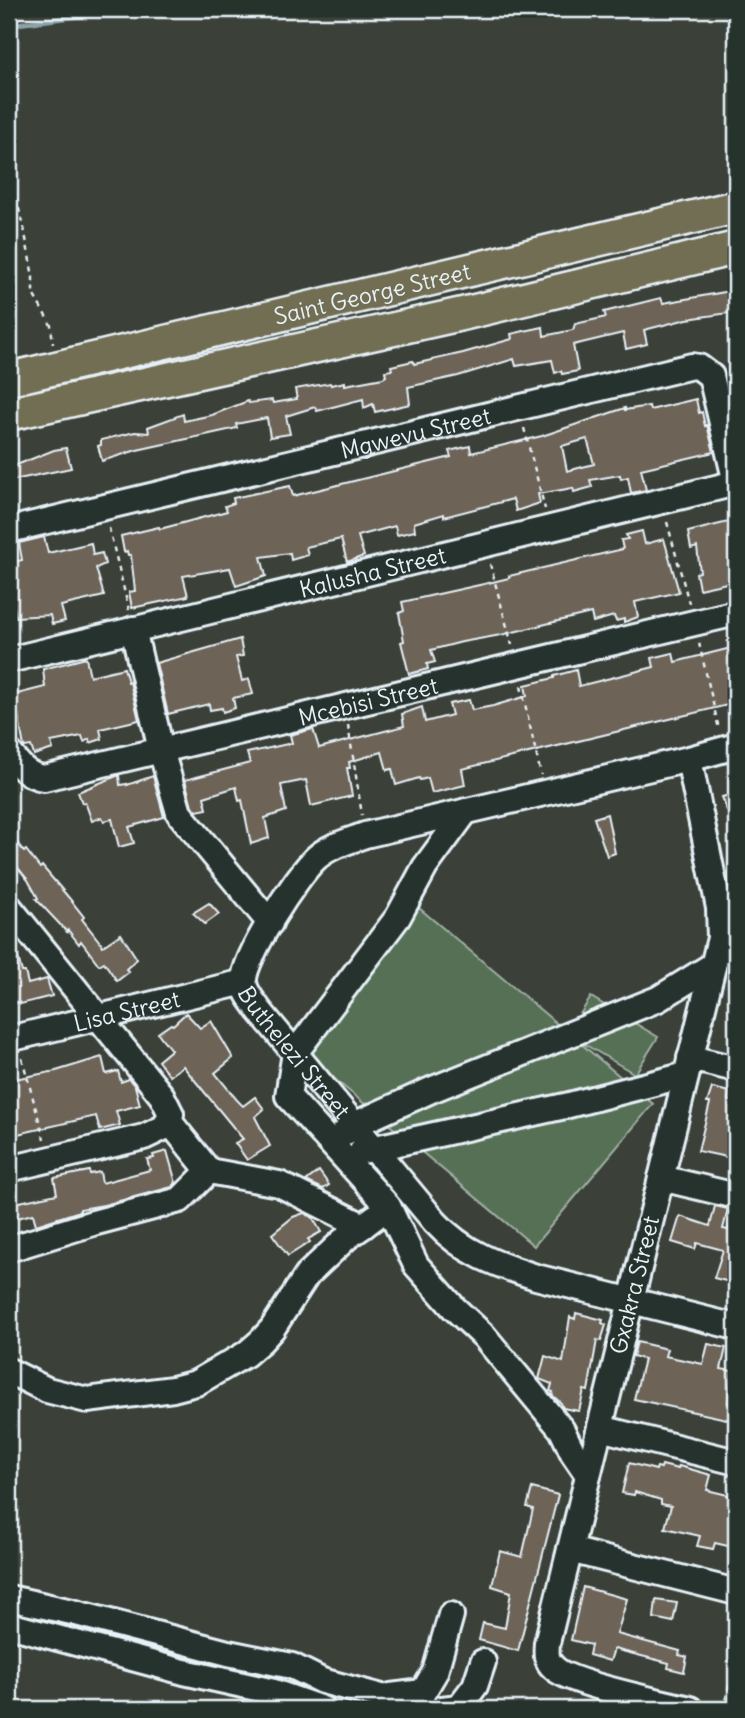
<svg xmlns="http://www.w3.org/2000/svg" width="745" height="1718" viewBox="0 0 745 1718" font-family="Delius,sans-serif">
<rect width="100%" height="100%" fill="#3b4139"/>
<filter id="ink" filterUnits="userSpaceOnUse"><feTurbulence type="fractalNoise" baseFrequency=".0143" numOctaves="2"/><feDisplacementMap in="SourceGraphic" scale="14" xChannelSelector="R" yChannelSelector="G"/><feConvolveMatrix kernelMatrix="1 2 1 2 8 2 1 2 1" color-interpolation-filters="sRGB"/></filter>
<g filter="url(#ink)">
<path fill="#576f55" stroke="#a0b0a6" stroke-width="2" d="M419,908L568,1033L591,997L658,1037L635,1074L574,1038L653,1104L534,1246L300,1050Z"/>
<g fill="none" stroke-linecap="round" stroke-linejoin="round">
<path stroke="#8aa3a7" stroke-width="5" d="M9,25L135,9"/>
</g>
<g fill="#6d6356" stroke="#e8f1f8" stroke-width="2" fill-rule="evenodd">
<path d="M736,290V312L687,319L644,330L647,344L626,349L623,333L573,345L578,371L562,374L561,371L555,373L552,360L516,366L514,359L458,376L408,387L410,404L375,412L373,404L364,408L363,399L317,411L315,407L286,416L290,434L270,437L267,418L236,424L237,428L137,450L102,461L98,446L101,445V440L135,432L149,433L148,427L183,414L184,421L212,415L248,401L249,403L272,400L273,403L297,399L295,389L330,383L331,385L345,382V385L383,378L386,376L385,371L392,370L391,366L413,361L414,364L463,353L512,339L511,334L524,331L543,327L544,336L573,330L575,324L606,317L604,312L661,298L663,303Z"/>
<path d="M696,399L699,413L702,412L705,426L707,425L714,452L641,469L646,490L631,493L628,477L621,479L620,475L590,480L592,487L574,492L573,488L538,494L540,503L516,511L513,499L444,517V514L414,523L415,531L397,535L395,526L358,536L364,556L347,562L341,539L306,547L308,555L291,560L290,553L261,557L266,576L236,586L230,568L183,576L188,596L132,608L129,592L135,591L131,555H128L127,551L124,552L121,536L159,527L160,529L227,511L225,506L234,503L233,498L290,486L293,496L451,457L449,451L470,446L471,453L542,436L625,408V410L649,406L650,410ZM587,439L594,464L567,471L562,446Z"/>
<path d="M66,448L71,468L9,481V468L54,450Z"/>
<path d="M736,520V581L699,589L696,573L700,572L697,547L691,549L688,532Z"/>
<path d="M642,531L645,544L664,539L679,592L635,602L638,617L624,622V619L616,621L614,616L593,622L591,613L501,635L462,642L431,650L435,662L427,664L428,669L409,674L401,642L404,641L399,613L404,611L402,602L484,584L509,578V576L623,549L621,540L628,539L626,535Z"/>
<path d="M44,537L48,553L91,543L93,555L102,553L105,564L96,568L104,596L61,606L65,621L52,624L50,615L16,617L9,582V563L22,560L19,543Z"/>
<path d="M240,639L243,656L236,657L242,681L249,679L253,694L233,698L235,708L223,712L222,708L210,710L209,704L168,714L156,663Z"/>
<path d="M731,648L736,672V703L462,769L465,785L432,793L428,778L420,780L419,778L396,785L392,769L387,770L382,752L349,762L350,768H347L352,796L311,806L306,780L281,785L286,811L265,818L269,838L251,844L242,800L239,801L236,787L204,797L207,809L197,811L192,806L185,780L250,763L247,753L292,743L290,735L313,729L319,748L404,726L402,714L422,707L425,722L452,715L449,704L469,700L472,710L493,706L527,696L525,685L554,678V676L576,670L579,686L654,667L652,658L673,653L675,662Z"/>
<path d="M86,658L90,676L124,668L128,682H130L139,720L100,729L102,739L90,743L89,739L84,742L82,736L51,742L53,749L34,755L31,746L24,747L18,714L11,715L9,710V696L45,687L43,669Z"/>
<path d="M119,775L120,785L127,784V785L153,776L164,817L129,827L134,843L119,847L112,819L104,821L102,817L92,821L85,802L82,803L78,792Z"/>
<path d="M736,793V832H735L722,797Z"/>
<path d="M607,814L615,853L607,856L594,818Z"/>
<path d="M9,831L24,852L26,850L40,868L42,866L69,898L84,917L82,919L103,946L121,934L137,959L126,969L129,972L117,981L104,962L99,965L81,941L79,944L68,930L67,932L36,899L38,898L28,880L9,857Z"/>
<path d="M209,903L219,914L205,924L193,913Z"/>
<path d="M9,939H13L22,972H25L28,984L47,979L52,996L20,1004L19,1002L12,1004L9,990Z"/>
<path d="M186,1013L200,1028L211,1021L233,1058L215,1073L237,1100L243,1106L255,1097L264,1109L255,1117L270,1146L247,1160L235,1143L243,1139L183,1066L170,1076L158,1061L171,1050L158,1033L171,1024L173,1025Z"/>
<path d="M102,1057L106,1074L118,1071L121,1082L129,1079L135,1086L140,1105L116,1111L120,1125L100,1130L96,1116L9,1136V1080L56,1071Z"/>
<path d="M712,1088L730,1092L728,1100L736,1103V1159L698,1151L710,1103H707Z"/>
<path d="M167,1151L176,1183L172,1187L104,1205L80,1209V1211L36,1225L33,1214L13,1219L10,1204L57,1194L54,1178L89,1171L90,1174L100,1172L102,1183L150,1170L147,1159L154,1158L153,1155Z"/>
<path d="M319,1171L329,1185L323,1189L306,1181Z"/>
<path d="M715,1206L728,1209L723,1229L728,1230L733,1216H736V1260L730,1282L714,1278L723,1250L697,1243L695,1249L672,1242L680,1216L710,1226Z"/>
<path d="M304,1213L313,1218L321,1232L308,1239L310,1242L288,1256L272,1234L293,1217Z"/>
<path d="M576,1313L603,1320L602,1323L606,1325L601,1341L597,1340L588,1391L584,1390L579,1411L563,1408L561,1403L552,1395L553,1392L550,1391L552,1384L539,1379L545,1356L563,1362L570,1317L575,1319Z"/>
<path d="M637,1342L667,1349L665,1356L703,1364L708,1344L726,1348L721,1369L732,1371L728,1403L736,1405V1421L634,1399L644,1359L633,1356Z"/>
<path d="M629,1463L656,1470L657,1467L661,1468L662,1465L678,1469L679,1466L711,1475L707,1490L736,1497V1548L715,1543L713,1549L697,1546L700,1536L665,1528L671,1506L661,1504V1500L635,1492L634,1495L622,1493Z"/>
<path d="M532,1488L558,1495L518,1651L479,1640L483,1623L505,1628L511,1592L492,1586L500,1551L522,1557L533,1509L527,1507Z"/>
<path d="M583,1587L627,1599L617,1634L680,1651L679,1655L687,1657L684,1672L668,1668L669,1663L614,1649L610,1661L589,1655L591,1645L571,1640Z"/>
<path d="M656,1600L677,1603L673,1622L654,1618Z"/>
</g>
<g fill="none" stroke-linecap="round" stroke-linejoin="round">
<g stroke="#e8f1f8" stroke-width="30">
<g id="minor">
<path id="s1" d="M9,530L692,366L699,367L711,376L736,483"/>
<path d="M133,629L161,750L179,813L270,923"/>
<path id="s2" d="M9,660L736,483"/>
<path id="s3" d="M736,746L689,759L365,835C349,841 329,846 316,858C298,874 242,959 244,982C245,993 254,1002 259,1010L435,1222C463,1253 498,1265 536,1277L736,1327"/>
<path id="s4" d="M9,752C19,765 27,776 44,778L736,613"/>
<path d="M689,759L719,908L720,938L547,1643C546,1654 546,1661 554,1668C570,1684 663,1702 690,1709"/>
<path d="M466,811L425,867L398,917L295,1053L288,1096L388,1206L416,1265L454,1308L484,1336L562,1430L573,1453L588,1475"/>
<path d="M9,907L162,1096L171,1114L165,1127L144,1137L9,1169"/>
<path id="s5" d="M9,1039L244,982"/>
<path d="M690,1058L736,1069"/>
<path d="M169,1121L209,1171L279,1184L363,1226L375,1217"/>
<path d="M342,1135L354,1125L431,1090L658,999L713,965"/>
<path d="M362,1151L565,1106L686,1075"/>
<path d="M661,1178L736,1196"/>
<path d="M9,1249L93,1223L180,1200L209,1171"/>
<path d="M9,1371L47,1390L87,1400L173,1389L196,1383L246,1354L261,1341L272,1329L307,1275L346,1238L363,1226"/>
<path d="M600,1428L736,1462"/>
<path d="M570,1550L736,1592"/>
<path d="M9,1598L72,1612L228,1653L292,1666L322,1681L427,1709"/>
<path d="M9,1625L184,1672L274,1692L322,1709"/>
<path d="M391,1696L423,1692L435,1672L451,1615"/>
<path d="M442,1709L459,1707L475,1686L483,1662"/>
</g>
</g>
<g stroke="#e8f1f8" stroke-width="37">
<g id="major">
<path id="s6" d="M9,379L736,207"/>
<path d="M9,414L462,314L736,248"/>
</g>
</g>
<g stroke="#e8f1f8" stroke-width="2.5" stroke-dasharray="5 5" stroke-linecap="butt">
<path d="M9,149L13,167L14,191L24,228L33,277V294L51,325L53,344"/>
<path d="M524,428L545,509"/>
<path d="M667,522L689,603"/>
<path d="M109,528L129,610"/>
<path d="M490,564L512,645"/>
<path d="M699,643L719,729"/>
<path d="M521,686L541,775"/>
<path d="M348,725L362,815"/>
<path d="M22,1058L44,1139"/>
<path d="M723,1709L736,1659"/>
</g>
<use href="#minor" stroke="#26332d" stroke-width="24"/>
<use href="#major" stroke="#726e52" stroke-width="32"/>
</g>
</g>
<g text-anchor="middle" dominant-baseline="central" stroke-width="5" stroke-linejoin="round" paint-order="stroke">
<g font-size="23" fill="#e8f1f8" stroke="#26332d">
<text stroke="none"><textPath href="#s6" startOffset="373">Saint George Street</textPath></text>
<text stroke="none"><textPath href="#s1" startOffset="418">Mgwevu Street</textPath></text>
<text stroke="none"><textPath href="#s2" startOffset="374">Kalusha Street</textPath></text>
<text stroke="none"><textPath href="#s4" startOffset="378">Mcebisi Street</textPath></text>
<text stroke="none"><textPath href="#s5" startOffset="121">Lisa Street</textPath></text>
<text stroke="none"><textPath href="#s3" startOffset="668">Buthelezi Street</textPath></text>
<text transform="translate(634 1285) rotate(-76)">Gxakra Street</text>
</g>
</g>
<rect width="745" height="1718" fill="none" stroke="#26332d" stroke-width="35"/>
<rect x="18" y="18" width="710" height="1683" fill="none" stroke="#e8f1f8" stroke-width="2.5" filter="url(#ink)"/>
</svg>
